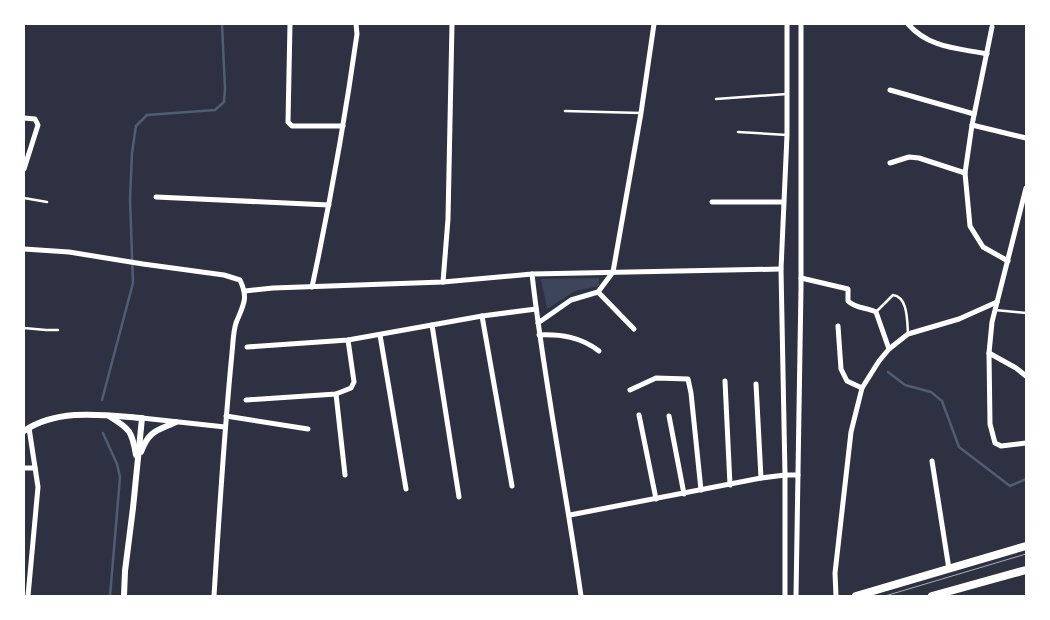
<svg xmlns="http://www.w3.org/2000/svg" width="1050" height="620" viewBox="0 0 1050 620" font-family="Roboto,sans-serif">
<rect width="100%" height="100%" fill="#2d3142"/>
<path fill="#3c4559" d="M599,278V286L575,291L547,309L541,279Z"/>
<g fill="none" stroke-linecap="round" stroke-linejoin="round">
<g stroke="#4f5d75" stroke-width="2.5">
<path d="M888,372L905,385L931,392L942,401L959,447L1010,486L1026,479"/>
<path d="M102,400L133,283L130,199L132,153L136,126L147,115L215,110L224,102L225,89L222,24"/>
<path d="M103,433L117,464L120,477L110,596"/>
</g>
<g stroke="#fff" stroke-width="2.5">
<path d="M716,99L787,94"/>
<path d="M565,111L641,113"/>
<path d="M738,132L787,135"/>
<path d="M24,198L47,202"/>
<path d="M995,310L1026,313"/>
<path d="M876,312L893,295C908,297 907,321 908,333"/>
<path d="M24,328L46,330H58"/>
</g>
<g stroke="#fff" stroke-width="5">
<path d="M290,24L288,122L292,126H343"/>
<path d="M908,24C929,48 957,48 987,54"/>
<path d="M992,27L972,125L965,173L970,226L983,247L1008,261"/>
<path d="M890,90L974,114"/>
<path d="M24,118L35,119L38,125L24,169"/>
<path d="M972,125L1026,138"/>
<path d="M890,163L909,157L919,158L965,173"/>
<path d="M1026,188L992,322L989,353L990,424L995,443L1001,446L1026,443"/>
<path d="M156,197L329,205"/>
<path d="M712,202H783"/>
<path d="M24,249L69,252L143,264L224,275L240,280C249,299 243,305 236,323C233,332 233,344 232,353C224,434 219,515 214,596"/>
<path d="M532,274C544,382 566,489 581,596"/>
<path d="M801,278L848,289V301C856,309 866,307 876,312L889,349"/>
<path d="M443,282L448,219L452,24"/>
<path d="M312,287C330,203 345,119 357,34L356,24"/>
<path d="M245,291L273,288L443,282L532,274L781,269"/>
<path d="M598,292L634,329"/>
<path d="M482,316L512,486"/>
<path d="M538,323L571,300L598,292L613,272L641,113L654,24"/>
<path d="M432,325L459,497"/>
<path d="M838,326L841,369L847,381L862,388"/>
<path d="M380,335L406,489"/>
<path d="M539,335C561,334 581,337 599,351"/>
<path d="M247,347L348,340L482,316L536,309"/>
<path d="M989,353L1016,368L1026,376"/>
<path d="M725,381L730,485"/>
<path d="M756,384L761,478"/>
<path d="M630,390L656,378L688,379L691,393L701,490"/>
<path d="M336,394L345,475"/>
<path d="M246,400L336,394L351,388L354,382L348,340"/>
<path d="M639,415L656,499"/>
<path d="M226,416L308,429"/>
<path d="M669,416L684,494"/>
<path d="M142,418L225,427"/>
<path d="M932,461L949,569"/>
<path d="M24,468H35"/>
<path d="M570,515L761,478L785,475H798"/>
<path d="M28,596L38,487L29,428"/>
<path d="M785,596V475L781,269L787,135V24"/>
<path d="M796,596L801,287V24"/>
<path d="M836,596L835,573L851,432L862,388L879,361L889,349L908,334L959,319L997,302"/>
</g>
<g stroke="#fff" stroke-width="6">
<path d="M109,416C130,429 132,431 136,455"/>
<path d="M24,431C58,408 103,415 142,418L133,508L125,571L124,596"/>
<path d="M141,452C149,430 157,431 176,422"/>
</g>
<g stroke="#fff" stroke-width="8">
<path d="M856,596L1026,546"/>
<path d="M932,596L1026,570"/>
</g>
<path stroke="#abadb3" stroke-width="1" d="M885,596L1026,554"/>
</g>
<rect width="1050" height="620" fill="none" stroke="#ffffff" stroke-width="50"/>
</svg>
